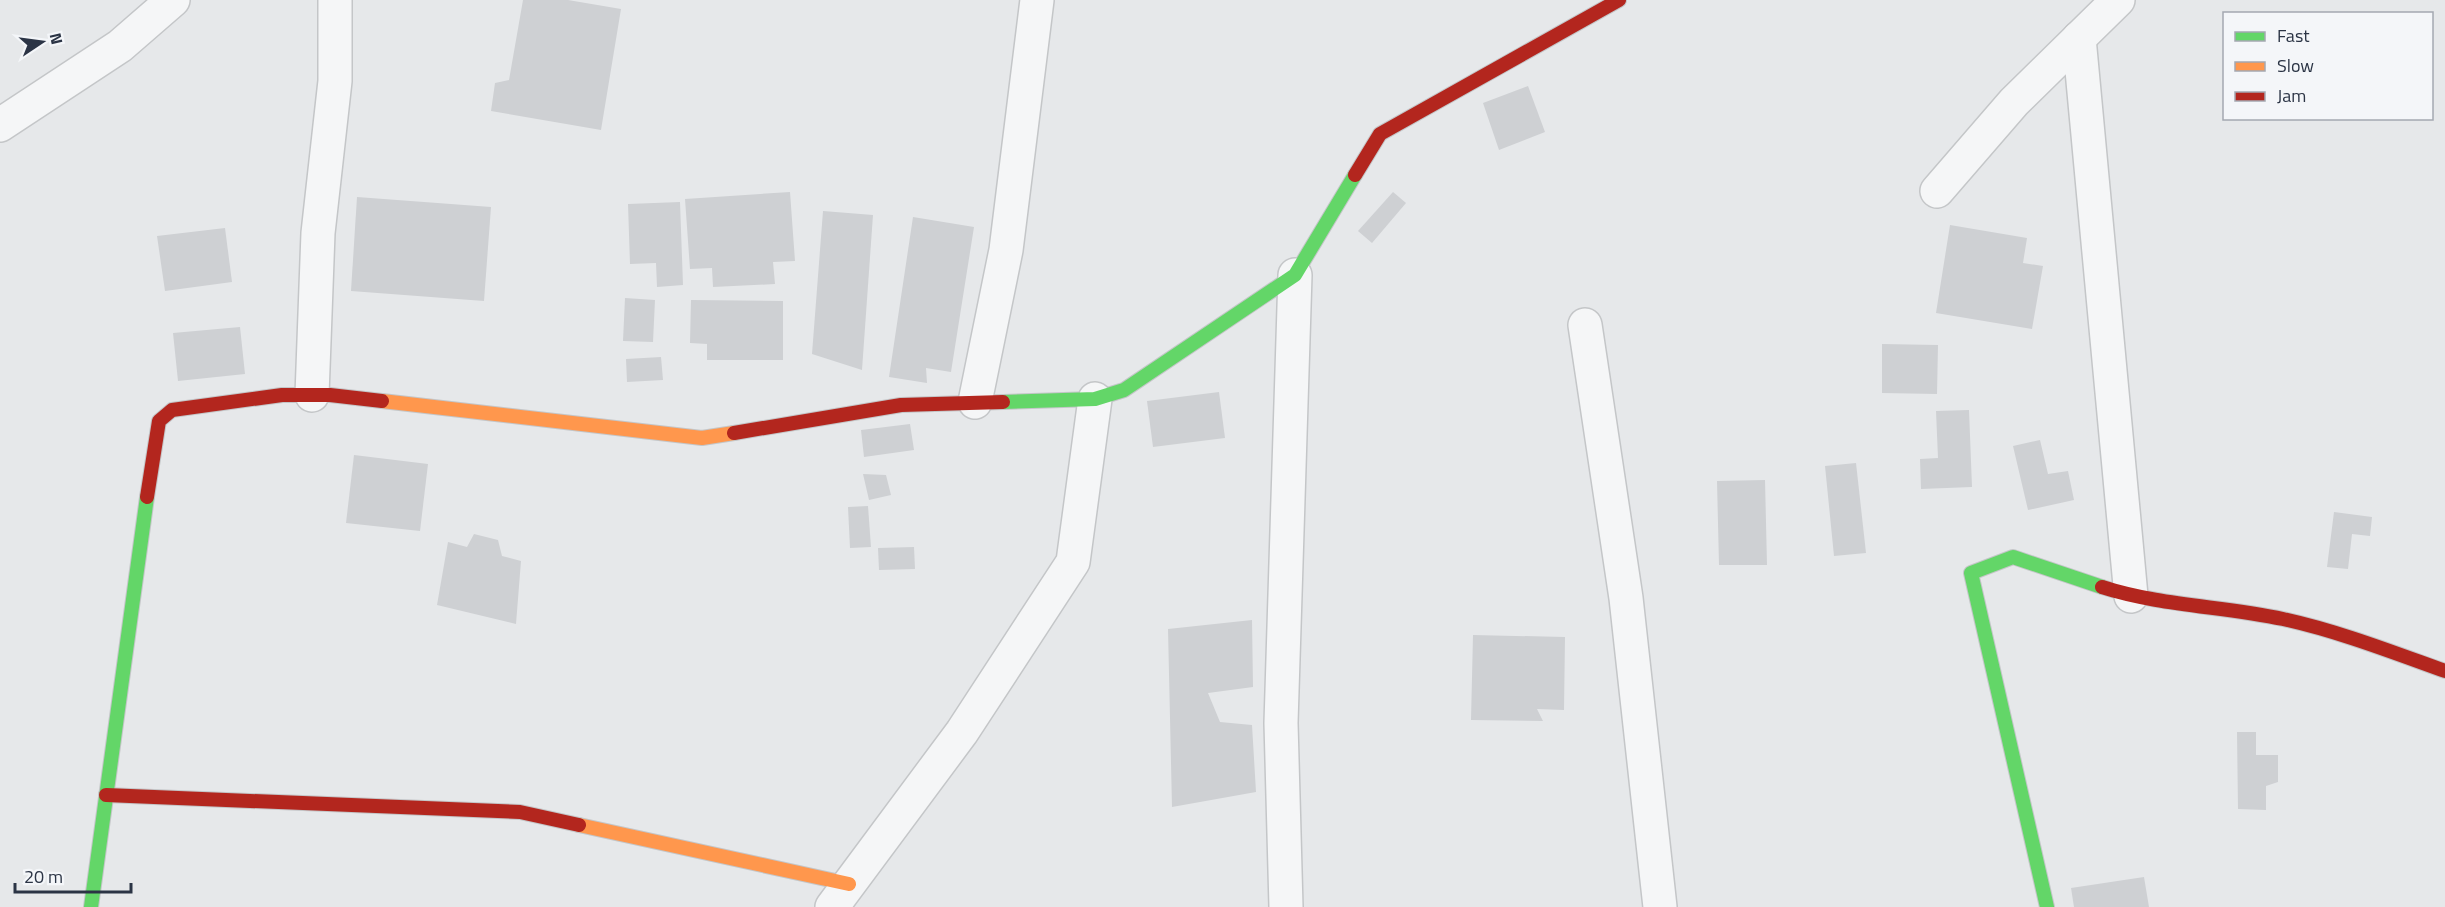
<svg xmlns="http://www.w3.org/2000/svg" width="2445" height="907" viewBox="0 0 2445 907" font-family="'Titillium Web',sans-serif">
<rect width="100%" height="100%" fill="#e6e8ea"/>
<g fill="#ced0d3">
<path d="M523,0H568L621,9L601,130L491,111L495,83L509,80Z"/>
<path d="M1528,86L1545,132L1499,150L1483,103Z"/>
<path d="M790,192L795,261L773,262L775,284L713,287L712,268L690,269L685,199Z"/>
<path d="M1393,192L1406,203L1372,243L1358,231Z"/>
<path d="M357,197L491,207L484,301L351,291Z"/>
<path d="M680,202L683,285L657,287L656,263L630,264L628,204Z"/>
<path d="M823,211L873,215L862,370L812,354Z"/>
<path d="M913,217L974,227L951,372L926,368L927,383L889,377Z"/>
<path d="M1950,225L2027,238L2023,263L2043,266L2032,329L1936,313Z"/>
<path d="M225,228L232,282L165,291L157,236Z"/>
<path d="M625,298L655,300L653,342L623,341Z"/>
<path d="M691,300L783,301V360H707V344L690,343Z"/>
<path d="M240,327L245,374L178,381L173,333Z"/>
<path d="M1882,344L1938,345L1937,394L1882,393Z"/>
<path d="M661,357L663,380L627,382L626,359Z"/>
<path d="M1219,392L1225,438L1153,447L1147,401Z"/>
<path d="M1969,410L1972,487L1921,489L1920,459L1938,458L1936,411Z"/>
<path d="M910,424L914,450L864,457L861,430Z"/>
<path d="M2040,440L2048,474L2068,471L2074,500L2028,510L2013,446Z"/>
<path d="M354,455L428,464L420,531L346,523Z"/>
<path d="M1856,463L1866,553L1834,556L1825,466Z"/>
<path d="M863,474L886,475L891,495L869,500Z"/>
<path d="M1765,480L1767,565H1719L1717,481Z"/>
<path d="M868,506L871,547L850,548L848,507Z"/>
<path d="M2334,512L2372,517L2370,536L2352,534L2348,569L2327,567Z"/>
<path d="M474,534L498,540L502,556L521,561L516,624L437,605L448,542L467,547Z"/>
<path d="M914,547L915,569L879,570L878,548Z"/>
<path d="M1252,620L1253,687L1208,693L1220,722L1252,725L1256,792L1172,807L1168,629Z"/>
<path d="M1473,635L1565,637L1564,710L1537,709L1543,721L1471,720Z"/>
<path d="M2237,732H2256V755H2278V782L2266,786V810L2238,809Z"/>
<path d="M2144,877L2149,907H2074L2071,888Z"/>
</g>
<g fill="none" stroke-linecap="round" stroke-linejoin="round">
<g stroke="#c4c6c8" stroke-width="36">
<g id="street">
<path d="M2079,38L2131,596"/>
<path d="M0,125L120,46L173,0"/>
<path d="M1937,191L2014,102L2118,0"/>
<path d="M1585,325L1626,598L1660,907"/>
<path d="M312,395L318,233L335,81V0"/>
<path d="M975,402L1006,250L1037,0"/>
<path d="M832,907L962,732L1073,562L1095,399"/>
<path d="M1286,907L1281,723L1295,275"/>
</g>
</g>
<g stroke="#c4c6c8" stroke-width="16">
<g id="fast">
<path d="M1003,402L1095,399L1124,390L1295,275L1355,175"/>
<path d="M91,907L147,497"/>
<path d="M2047,907L1971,573L2013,557L2102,587"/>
</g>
</g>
<g stroke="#c4c6c8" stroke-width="16">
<g id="slow">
<path d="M382,401L702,438L734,433"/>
<path d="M579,825L849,884"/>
</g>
</g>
<g stroke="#c4c6c8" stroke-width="16">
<g id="jam">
<path d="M1355,175L1380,134L1619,0"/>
<path d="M734,433L901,405L1003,402"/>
<path d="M147,497L159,421L172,410L282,395H330L382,401"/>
<path d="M2102,587C2161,606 2223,606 2283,619C2338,631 2392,652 2445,671"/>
<path d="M106,795L520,812L579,825"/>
</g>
</g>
<use href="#street" stroke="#f5f6f7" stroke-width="33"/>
<use href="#fast" stroke="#63d668" stroke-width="14"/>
<use href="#slow" stroke="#ff974d" stroke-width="14"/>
<use href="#jam" stroke="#b3261e" stroke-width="14"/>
</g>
<rect x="2223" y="12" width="210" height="108" fill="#f4f6f9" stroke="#a4a8b1" stroke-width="1.5"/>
<rect x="2235" y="32" width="30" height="9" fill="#63d668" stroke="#a4a8b1" stroke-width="1.5"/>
<text x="2277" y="42" font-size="18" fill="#2b3445">Fast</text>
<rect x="2235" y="62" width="30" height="9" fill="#ff974d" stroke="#a4a8b1" stroke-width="1.5"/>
<text x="2277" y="72" font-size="18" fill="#2b3445">Slow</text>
<rect x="2235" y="92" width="30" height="9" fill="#b3261e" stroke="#a4a8b1" stroke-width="1.5"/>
<text x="2277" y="102" font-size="18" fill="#2b3445">Jam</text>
<g transform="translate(42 42) rotate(77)" stroke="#f4f6f9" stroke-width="4.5" paint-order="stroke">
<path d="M0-4.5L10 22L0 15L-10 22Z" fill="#2b3445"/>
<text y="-9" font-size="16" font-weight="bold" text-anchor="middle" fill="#2b3445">N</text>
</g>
<path d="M15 883v9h116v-9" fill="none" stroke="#2b3445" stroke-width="3"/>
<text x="24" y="883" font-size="18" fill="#2b3445" stroke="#f4f6f9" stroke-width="4.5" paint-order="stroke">20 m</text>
</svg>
